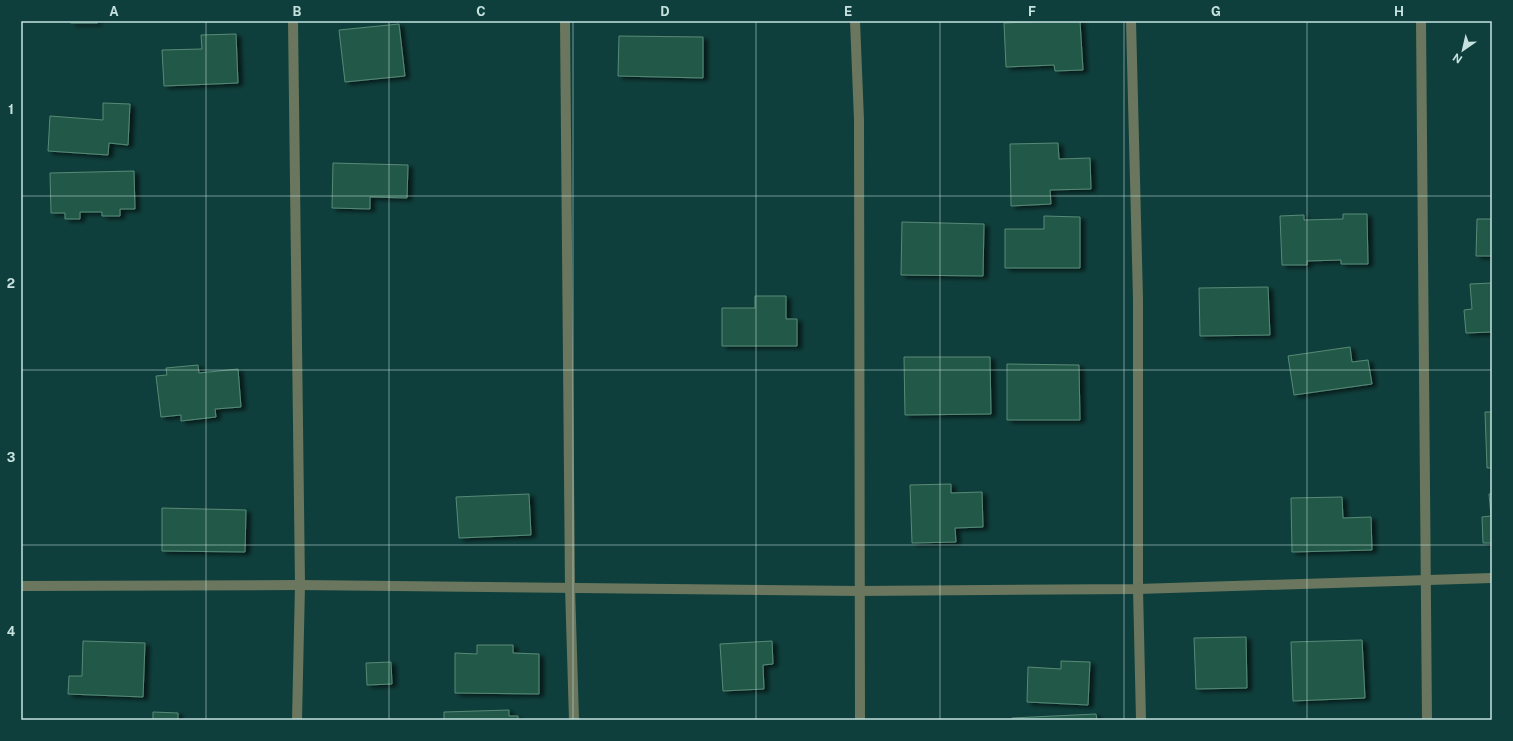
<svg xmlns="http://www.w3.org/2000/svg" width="1513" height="741" viewBox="0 0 1513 741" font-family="'Public Sans',sans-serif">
<defs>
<filter id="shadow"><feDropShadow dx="4.5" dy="2.5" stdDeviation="2" flood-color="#0009"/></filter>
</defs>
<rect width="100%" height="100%" fill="#0f3f3c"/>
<g fill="#245847" stroke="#568a77" filter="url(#shadow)">
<rect x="71" y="21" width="26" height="2"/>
<path d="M1055,21H1080L1083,70L1055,71L1054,65L1006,67L1004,23Z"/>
<path d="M399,24L405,76L345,82L339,30Z"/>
<path d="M236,34L238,83L164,86L162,50L202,49L201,35Z"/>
<path d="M619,36L703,37V78L618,76Z"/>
<path d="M103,103L130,104L128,145L109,143L108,155L48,151L50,116L103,120Z"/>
<path d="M1058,143L1059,159L1090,158L1091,189L1050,190L1051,204L1011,206L1010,144Z"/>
<path d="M333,163L408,165L407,198L370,197V209L332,208Z"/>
<path d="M134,171L135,209H120V216H102V212H80V219H65V213H51L50,173Z"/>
<path d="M1343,214H1367L1368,264H1341V260L1307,261V265H1282L1280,216L1304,215V220L1343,219Z"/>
<path d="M1044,216L1080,217V268H1005V229H1044Z"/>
<path d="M1477,219H1492V256H1476Z"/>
<path d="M902,222L984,224L983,276L901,275Z"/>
<path d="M1492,283V332L1466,333L1464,310L1472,309L1470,284Z"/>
<path d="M1268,287L1270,335L1200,336L1199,288Z"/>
<path d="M755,296H786V319H797V346H722V308H755Z"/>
<path d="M1350,347L1352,362L1368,360L1372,384L1294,395L1288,356Z"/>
<path d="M904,357H990L991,414L905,415Z"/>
<path d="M1007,364L1079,365L1080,420H1007Z"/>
<path d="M198,365L199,373L238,369L241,407L215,409L216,417L181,421V415L161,417L156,376L167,375L166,368Z"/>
<path d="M1485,412H1492V468H1487Z"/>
<path d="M951,484V493L982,492L983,527L955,528L956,542L912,543L910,485Z"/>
<path d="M529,494L531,535L459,538L456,497Z"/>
<path d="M1489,494H1492V543H1483L1482,517L1491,516Z"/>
<path d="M1342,497L1343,518L1371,517L1372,550L1292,552L1291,498Z"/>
<path d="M162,508L246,510L245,552L162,551Z"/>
<path d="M1246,637L1247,688L1196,689L1194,638Z"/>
<path d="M1362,640L1365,698L1293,701L1291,642Z"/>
<path d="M83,641L145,643L143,697L68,694L69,676H82Z"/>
<path d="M772,641L773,664L763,665L764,689L723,691L720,644Z"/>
<path d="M477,645H513V653L539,654V694L455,693V653L477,654Z"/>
<path d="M1061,661L1090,662L1088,705L1027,702L1028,667L1061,669Z"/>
<path d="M391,662L392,684L367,685L366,663Z"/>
<path d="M509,710V716H518V720H444V712Z"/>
<path d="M153,712L178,713V720H153Z"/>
<path d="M1096,714L1097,720H1012V718Z"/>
</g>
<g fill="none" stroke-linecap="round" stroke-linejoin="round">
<g stroke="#6a775e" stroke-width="10">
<path d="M293,21L300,585L297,720"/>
<path d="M565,21L570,587L574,720"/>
<path d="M855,21L859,120L860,720"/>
<path d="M1131,21L1138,299V589L1141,720"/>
<path d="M1421,21L1427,720"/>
<path d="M21,586L300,585L859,591L1138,589L1492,578"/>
</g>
</g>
<path fill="none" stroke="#c5e2df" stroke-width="1" stroke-opacity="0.55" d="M206,21V720M389,21V720M573,21V720M756,21V720M940,21V720M1124,21V720M1307,21V720M21,196H1492M21,370H1492M21,545H1492"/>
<rect width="1513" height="741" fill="none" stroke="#0f3f3c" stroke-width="44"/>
<g transform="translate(1463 50) rotate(214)" stroke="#0f3f3c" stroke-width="3" paint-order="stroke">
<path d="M0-3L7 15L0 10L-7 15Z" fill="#c5e2df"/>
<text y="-6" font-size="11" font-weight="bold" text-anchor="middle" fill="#c5e2df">N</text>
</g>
<rect x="22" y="22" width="1469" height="697" fill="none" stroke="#c5e2df" stroke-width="1.5"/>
<g font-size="13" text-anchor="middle" font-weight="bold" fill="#c5e2df">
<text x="114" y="16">A</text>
<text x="297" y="16">B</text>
<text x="481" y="16">C</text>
<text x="665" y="16">D</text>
<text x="848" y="16">E</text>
<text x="1032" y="16">F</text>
<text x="1216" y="16">G</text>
<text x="1399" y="16">H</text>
<text x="11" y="114">1</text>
<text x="11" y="288">2</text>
<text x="11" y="462">3</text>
<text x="11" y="636">4</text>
</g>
</svg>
